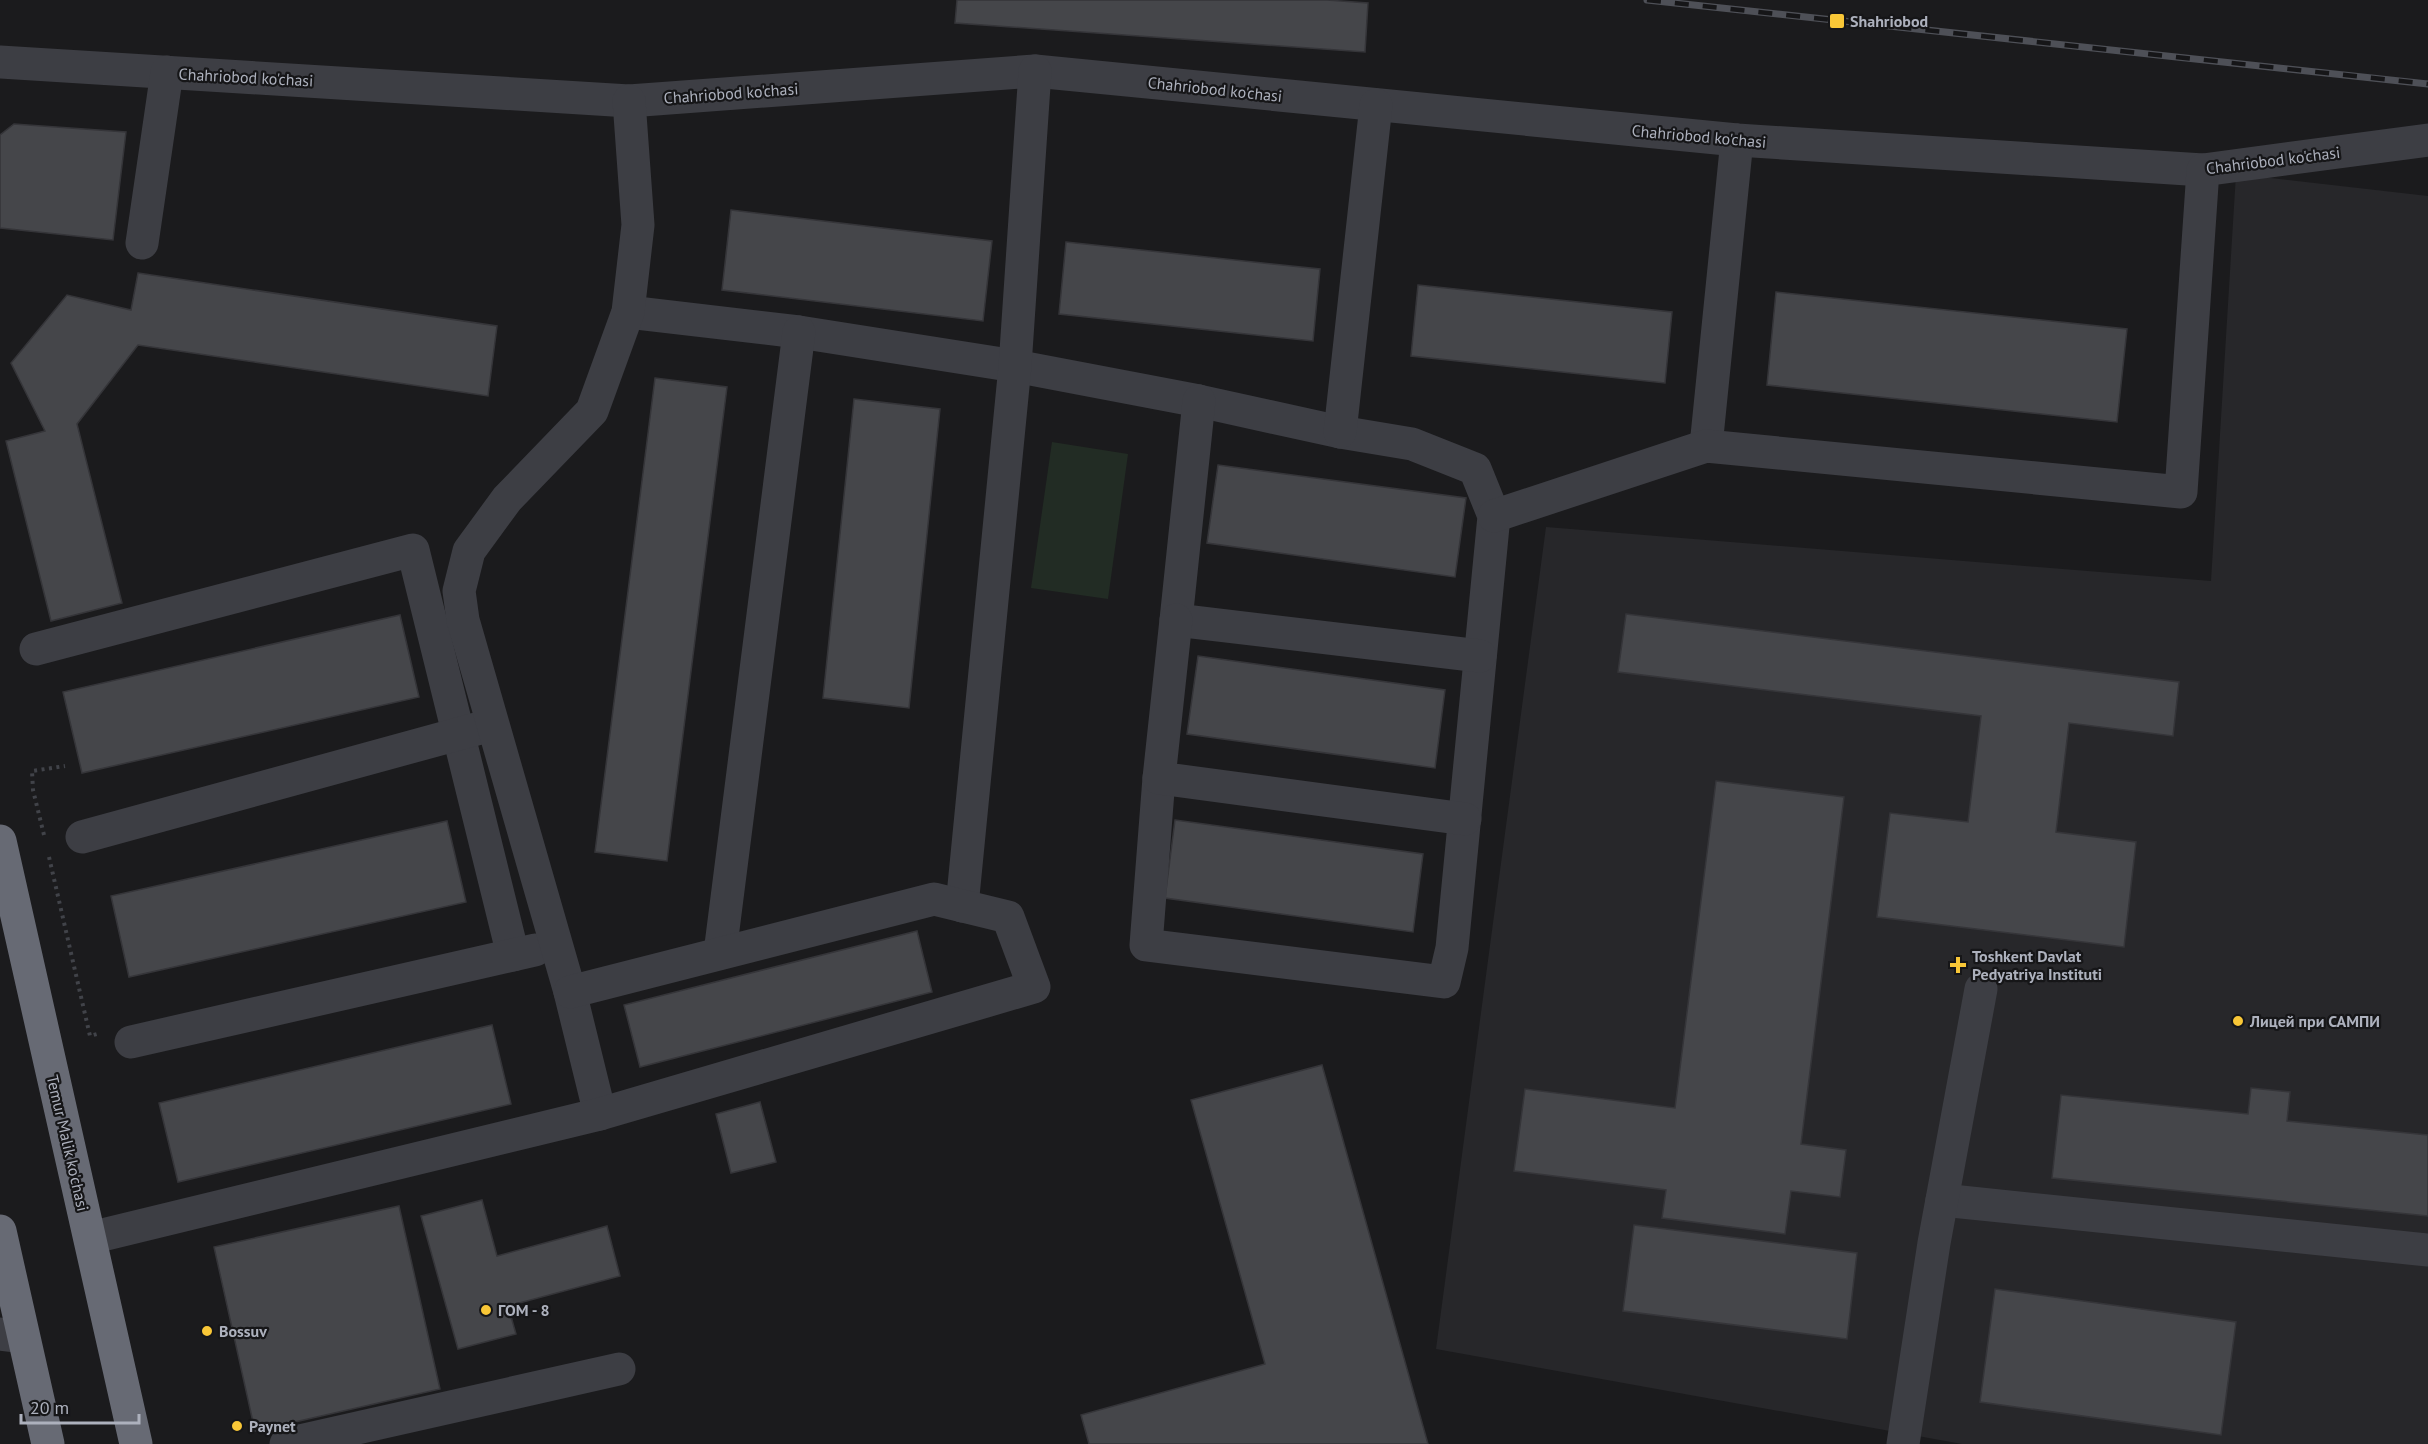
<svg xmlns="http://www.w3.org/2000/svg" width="2428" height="1444" viewBox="0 0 2428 1444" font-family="'PT Sans',sans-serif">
<rect width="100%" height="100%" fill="#1b1b1d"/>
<path fill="#27272a" d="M2236,174L2428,196V1444H1962L1436,1349L1546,527L2211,581Z"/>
<path fill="#222c24" d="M1052,442L1128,454L1108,599L1031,588Z"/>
<g fill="#45464a" stroke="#353539" stroke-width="1.5">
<path d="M957,0H1327L1368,3L1365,52L955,23Z"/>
<path d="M14,124L126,132L113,240L0,228V135Z"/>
<path d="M731,210L992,241L983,321L722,290Z"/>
<path d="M1066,242L1320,269L1313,341L1059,314Z"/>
<path d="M138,273L497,326L488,396L138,345L77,424L122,603L51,621L6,441L45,431L11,363L67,295L131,310Z"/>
<path d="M1418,285L1672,312L1665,383L1411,356Z"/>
<path d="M1776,292L2127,329L2117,422L1767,385Z"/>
<path d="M655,378L727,387L667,861L595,852Z"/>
<path d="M854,399L940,409L909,708L823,698Z"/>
<path d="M1218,465L1466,498L1455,577L1207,543Z"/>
<path d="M1626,614L2179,682L2173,736L2069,723L2056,832L2136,842L2124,947L1877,917L1890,813L1968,822L1981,716L1618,672Z"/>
<path d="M400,615L419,697L82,773L63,692Z"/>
<path d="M1198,656L1445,690L1435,768L1187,734Z"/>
<path d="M1716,781L1844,797L1801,1144L1846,1150L1840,1197L1791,1191L1785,1234L1662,1218L1666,1190L1514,1171L1525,1089L1675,1108Z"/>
<path d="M1175,820L1423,854L1413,932L1165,898Z"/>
<path d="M447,821L466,902L129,977L111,896Z"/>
<path d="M917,931L932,992L640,1067L624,1005Z"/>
<path d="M492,1025L511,1104L178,1182L159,1103Z"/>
<path d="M1322,1065L1428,1444H1089L1081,1415L1265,1364L1191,1100Z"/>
<path d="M2251,1088L2290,1092L2287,1121L2428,1135V1216L2052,1178L2061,1095L2248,1114Z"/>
<path d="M760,1102L776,1162L731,1173L716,1114Z"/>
<path d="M482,1200L497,1256L607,1226L620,1276L508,1306L516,1334L458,1349L421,1216Z"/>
<path d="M399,1206L440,1389L255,1431L214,1247Z"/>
<path d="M1634,1225L1857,1253L1847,1339L1623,1311Z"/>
<path d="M1995,1289L2236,1322L2221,1435L1980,1402Z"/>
</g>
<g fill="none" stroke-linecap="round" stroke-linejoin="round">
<g stroke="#414349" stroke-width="4" stroke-dasharray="3 4.5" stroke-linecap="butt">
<path d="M44,835L33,790L32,771L65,766"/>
<path d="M49,857L90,1036L97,1034"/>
</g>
<g stroke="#3d3e44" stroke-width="33">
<path d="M0,62L629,101L1035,71L1737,140L2203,170L2428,140"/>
<path d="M142,243L167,72"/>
<path d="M628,312L799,332L1015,366L1199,401L1340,432L1412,444L1475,469L1494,516L1452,948L1444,982L1146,945L1159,778"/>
<path d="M1199,401L1176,620L1480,656"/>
<path d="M1340,432L1376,105"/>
<path d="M1706,446L1737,140"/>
<path d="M1494,516L1706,446L2181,492L2203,170"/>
<path d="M1176,620L1159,778L1465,819"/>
<path d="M36,649L413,550L513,955"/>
<path d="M82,837L480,728"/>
<path d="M962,906L1015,366L1035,71"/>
<path d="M720,953L799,332"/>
<path d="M131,1042L535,950"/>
<path d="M600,1114L570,992L463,620L459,591L469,551L507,499L592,411L628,312L638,225L629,101"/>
<path d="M1942,1200L2428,1250"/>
<path d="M90,1238L600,1114L1034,987L1008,917L934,899L570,992"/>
<path d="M0,1334L23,1337"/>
<path d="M286,1444L619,1369"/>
<path d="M1903,1444L1934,1243L1981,989"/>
</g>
<g stroke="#676a74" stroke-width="33">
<path d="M0,841L136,1444"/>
<path d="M0,1231L48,1444"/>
</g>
<g stroke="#4e5057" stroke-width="7">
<path id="rail" d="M1647,0L2428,84"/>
</g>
<use href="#rail" stroke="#161618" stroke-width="4.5" stroke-dasharray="14" stroke-linecap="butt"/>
</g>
<g fill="#f9c737" stroke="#161618" stroke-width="2">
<rect x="1829" y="13" width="16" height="16" rx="3"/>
<path d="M1955 956h6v6h6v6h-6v6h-6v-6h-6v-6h6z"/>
<circle cx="2238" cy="1021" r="6"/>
<circle cx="486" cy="1310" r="6"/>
<circle cx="207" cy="1331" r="6"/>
<circle cx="237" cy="1426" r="6"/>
</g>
<g text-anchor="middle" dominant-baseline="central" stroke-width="4.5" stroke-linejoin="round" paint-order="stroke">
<g font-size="16" font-weight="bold" fill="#adb1bd" stroke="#161618" text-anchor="start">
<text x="1850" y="21">Shahriobod</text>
<text x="1972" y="956">Toshkent Davlat<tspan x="1972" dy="18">Pedyatriya Instituti</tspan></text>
<text x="2250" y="1021">Лицей при САМПИ</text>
<text x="498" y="1310">ГОМ - 8</text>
<text x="219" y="1331">Bossuv</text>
<text x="249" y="1426">Paynet</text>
</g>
<g font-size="16" fill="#adb1bd" stroke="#161618">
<text transform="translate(246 77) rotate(3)">Chahriobod ko'chasi</text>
<text transform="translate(1215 89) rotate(6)">Chahriobod ko'chasi</text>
<text transform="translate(731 93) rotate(-4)">Chahriobod ko'chasi</text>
<text transform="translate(1699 136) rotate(5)">Chahriobod ko'chasi</text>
<text transform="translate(2273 160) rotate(-7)">Chahriobod ko'chasi</text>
<text transform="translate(68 1143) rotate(77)">Temur Malik ko'chasi</text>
</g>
</g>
<path d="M21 1414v9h118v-9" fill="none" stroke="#adb1bd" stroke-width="3"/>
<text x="30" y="1414" font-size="18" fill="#adb1bd" stroke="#161618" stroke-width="4.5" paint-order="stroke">20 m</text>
</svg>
